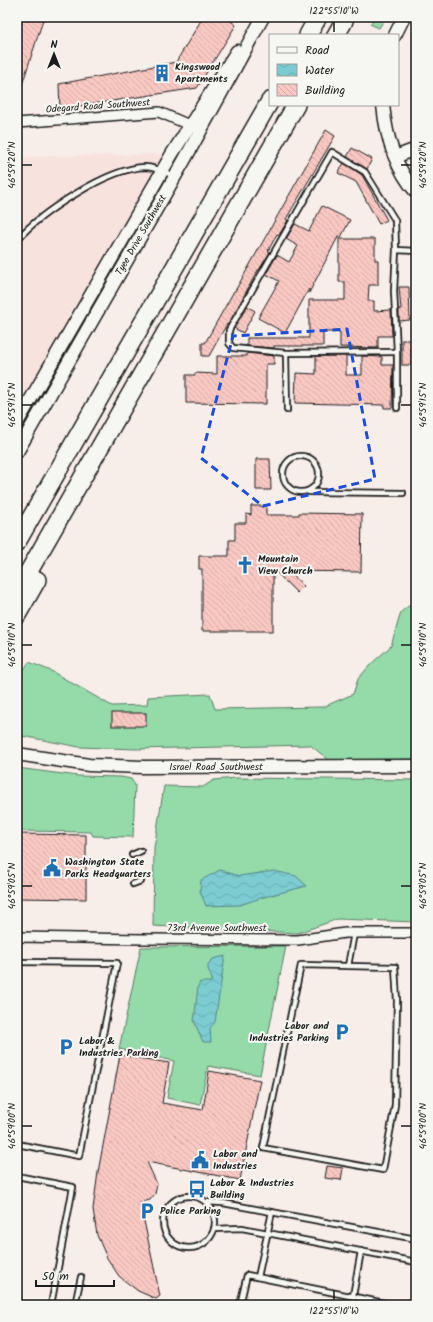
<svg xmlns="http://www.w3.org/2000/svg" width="433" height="1322" viewBox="0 0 433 1322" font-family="Kalam,sans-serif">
<defs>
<pattern id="forest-crowns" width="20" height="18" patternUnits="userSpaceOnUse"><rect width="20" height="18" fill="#94dba9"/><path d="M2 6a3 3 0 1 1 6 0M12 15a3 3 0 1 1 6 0" fill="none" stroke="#7fbb91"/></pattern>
<pattern id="water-waves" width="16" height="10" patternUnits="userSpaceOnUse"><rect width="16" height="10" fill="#7bccd1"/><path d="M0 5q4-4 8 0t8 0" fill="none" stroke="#6aafb3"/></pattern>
<pattern id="building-back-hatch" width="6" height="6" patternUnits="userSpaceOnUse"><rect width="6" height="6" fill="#f9c8c3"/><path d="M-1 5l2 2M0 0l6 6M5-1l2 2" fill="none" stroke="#d5aba7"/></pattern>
</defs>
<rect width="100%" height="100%" fill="#f7ede9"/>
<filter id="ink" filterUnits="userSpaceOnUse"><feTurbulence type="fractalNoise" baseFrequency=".025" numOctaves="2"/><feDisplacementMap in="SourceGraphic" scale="8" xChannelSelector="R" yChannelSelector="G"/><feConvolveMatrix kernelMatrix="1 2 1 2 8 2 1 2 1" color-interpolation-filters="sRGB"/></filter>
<g filter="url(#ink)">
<path fill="#f8e2de" d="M172,154L17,406V157Z"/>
<g fill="#94dba9" stroke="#587c62">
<path d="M416,425V759L329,760L310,745L136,749L79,747L17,735V680L29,662L51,671L112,706L147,705L148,697L210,694L215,709L323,707L353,694L358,679L370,665L391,646L401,612L415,601Z"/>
<path d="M17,768L78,776L121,777L131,779L135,785L133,837L93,836L91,832L17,831Z"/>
<path d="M236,778L416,780V922L338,919L298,933L153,926L154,848L164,786L203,787L214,780Z"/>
<path d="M286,946L260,1075L208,1066L200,1105L167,1098L174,1061L119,1049L141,947Z"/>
</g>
<path fill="url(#forest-crowns)" stroke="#587c62" d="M375,17H386L379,28L370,24Z"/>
<g fill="url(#water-waves)" stroke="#558689">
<path d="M220,870L239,876L274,871L296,876L307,886L264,897L240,905L206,906L200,891L201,880Z"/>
<path d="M225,956L215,1022L210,1028L211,1042H203L194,1021L198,986L200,982H211L212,979L208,969V964L213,959Z"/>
</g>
<g fill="url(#building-back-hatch)" stroke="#1c1c1c">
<path d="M17,17H44L19,94H17Z"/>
<path d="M203,17H225L236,25L197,88L60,109L59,84L176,62Z"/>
<path d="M326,130L335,136L286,219L288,220L279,235L277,234L268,251L270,252L259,270H258L228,325L227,324L209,356H202V343H205L234,291H235Z"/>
<path d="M352,148L372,159L367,169L347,157Z"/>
<path d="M344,163L362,175L387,220L379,224L356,182L338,173Z"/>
<path d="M322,206L350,220L340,239H375V260H378V285H369L368,301H374V311L391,310L392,336H378V348L340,347V332H323V346H274V348L247,346V338H309V300H345V282H339V235L309,293V289L285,333L258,318L279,281L266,274L277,255L289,262L298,246L286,239L295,224L309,231Z"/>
<path d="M399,287H409L410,320L399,321V309H401Z"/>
<path d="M247,306L255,311L243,333L234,328Z"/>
<rect x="402" y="340" width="9" height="25"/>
<path d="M247,353L274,356V364H266V404L186,403V375H195V373L217,374V356H247Z"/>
<path d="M316,356H346V375H362V356L382,357V365H393L392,408H384V405L295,403L296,373L316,374Z"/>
<path d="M256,459H270L271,490H256Z"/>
<path d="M251,506H266V515H299V513L362,514L361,572L288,571L304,586L297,593L273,569V631H202V569H199V556H229V540H235V523H246V514L251,515Z"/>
<rect x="112" y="713" width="34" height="13"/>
<path d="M17,834L86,835V899L17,898Z"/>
<path d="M120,1055L169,1063L162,1103L203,1110L209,1071L260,1080L240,1180L147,1162L157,1184L155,1194L150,1200L140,1202L160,1296L156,1299L138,1291L125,1281L119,1276L107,1258L97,1235L93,1209L98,1172Z"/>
<path d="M327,1166L343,1168L341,1180L325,1178Z"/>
</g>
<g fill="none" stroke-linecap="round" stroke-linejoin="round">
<g stroke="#1c1c1c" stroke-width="8">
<g id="service">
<path d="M17,240C40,213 108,168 145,167C155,167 165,172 174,176"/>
<path d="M286,353L233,348L229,343V330L332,152L365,172L395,220L396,250"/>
<path d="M397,408V352L394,291L396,250L416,251"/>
<path d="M287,410L286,353L397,352"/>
<circle cx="301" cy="474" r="18"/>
<path d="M309,492L403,493"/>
<path d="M132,855L141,851"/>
<path d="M133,884L141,881"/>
<path d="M17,962L117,963L79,1156L17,1144"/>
<path d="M301,965L395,967L397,1001L395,1105L383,1170L263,1148Z"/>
<path d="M348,966L354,933"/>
<path d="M17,1176L73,1187L51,1305"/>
<circle cx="189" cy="1222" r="26"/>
<path d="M206,1202L223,1203L416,1239"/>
<path d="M214,1229L242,1228L416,1262"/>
<path d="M258,1277L272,1212"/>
<path d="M353,1296L361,1251"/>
<path d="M75,1305L81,1277"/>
<path d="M240,1305L247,1275L394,1305"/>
</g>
</g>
<g stroke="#1c1c1c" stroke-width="12">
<g id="minor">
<path d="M17,123L159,112L196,128"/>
<path d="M17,937L143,939L298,940L345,933H416"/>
</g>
</g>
<g stroke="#1c1c1c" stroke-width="15">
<g id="tertiary">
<path d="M395,35L404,17"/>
<path d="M383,105C386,136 395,168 416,192"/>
<path d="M395,157L416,149"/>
<path d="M17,423L172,154L237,51"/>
<path d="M17,452L185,159L263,17"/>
<path d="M17,754L89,765L142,767L416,766"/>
</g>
</g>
<g stroke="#1c1c1c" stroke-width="20">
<g id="motorway">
<path d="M308,35L318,17"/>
<path d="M336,35L344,21"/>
<path d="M17,542L270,101"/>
<path d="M17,592L296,105"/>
<path d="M17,615L37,580"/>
</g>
</g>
<use href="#service" stroke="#f6f6f2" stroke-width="4.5"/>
<use href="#minor" stroke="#f6f6f2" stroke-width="9"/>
<use href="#tertiary" stroke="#f6f6f2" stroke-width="12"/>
<use href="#motorway" stroke="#f6f6f2" stroke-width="17"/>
</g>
</g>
<path fill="none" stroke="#1d4ed8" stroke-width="3" stroke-dasharray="8 5" stroke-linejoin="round" d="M347,329L375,479L263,506L201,458L233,336Z"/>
<path fill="none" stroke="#1c1c1c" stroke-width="1.5" d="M334,22V32M22,165H32M401,165H411M22,405H32M401,405H411M22,645H32M401,645H411M22,886H32M401,886H411M22,1126H32M401,1126H411M334,1290V1300"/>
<defs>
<g id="building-bare" transform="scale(1.38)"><path d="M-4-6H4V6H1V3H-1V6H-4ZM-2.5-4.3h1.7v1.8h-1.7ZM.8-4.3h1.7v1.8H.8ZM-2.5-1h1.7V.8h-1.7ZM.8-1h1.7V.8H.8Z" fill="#1f6fb2" stroke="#f6f6f2" stroke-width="2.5" paint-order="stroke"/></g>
<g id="church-bare" transform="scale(1.38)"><path d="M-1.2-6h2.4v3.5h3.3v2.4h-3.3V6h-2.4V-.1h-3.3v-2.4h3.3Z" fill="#1f6fb2" stroke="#f6f6f2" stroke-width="2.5" paint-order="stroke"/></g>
<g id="civic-bare" transform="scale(1.38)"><path d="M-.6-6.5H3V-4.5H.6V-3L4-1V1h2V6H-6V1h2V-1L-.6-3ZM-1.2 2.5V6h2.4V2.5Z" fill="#1f6fb2" stroke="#f6f6f2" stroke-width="2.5" paint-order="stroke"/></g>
<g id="parking-bare" transform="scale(1.38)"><path d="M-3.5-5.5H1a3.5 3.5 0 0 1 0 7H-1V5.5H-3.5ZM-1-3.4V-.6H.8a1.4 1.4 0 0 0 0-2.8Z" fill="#1f6fb2" stroke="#f6f6f2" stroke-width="2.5" paint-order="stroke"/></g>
<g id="bus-bare" transform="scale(1.38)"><path d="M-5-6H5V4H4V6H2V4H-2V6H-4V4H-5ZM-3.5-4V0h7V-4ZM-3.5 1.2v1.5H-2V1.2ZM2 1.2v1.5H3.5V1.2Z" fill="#1f6fb2" stroke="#f6f6f2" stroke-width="2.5" paint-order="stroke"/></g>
</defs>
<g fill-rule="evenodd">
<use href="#building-bare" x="162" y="73"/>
<use href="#church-bare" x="245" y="565"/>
<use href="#civic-bare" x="52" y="868"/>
<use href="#parking-bare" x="342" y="1032"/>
<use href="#parking-bare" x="66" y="1047"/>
<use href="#civic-bare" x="200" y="1160"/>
<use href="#bus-bare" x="197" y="1189"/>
<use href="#parking-bare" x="147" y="1211"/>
</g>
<g text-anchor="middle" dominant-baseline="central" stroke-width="4" stroke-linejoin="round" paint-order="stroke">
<g font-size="10" font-weight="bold" fill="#1c1c1c" stroke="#f6f6f2" text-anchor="start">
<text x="175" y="67">Kingswood<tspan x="175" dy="12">Apartments</tspan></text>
<text x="258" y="559">Mountain<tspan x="258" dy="12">View Church</tspan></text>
<text x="65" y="862">Washington State<tspan x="65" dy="12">Parks Headquarters</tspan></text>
<text x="329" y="1026" text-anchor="end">Labor and<tspan x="329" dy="12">Industries Parking</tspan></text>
<text x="79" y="1041">Labor &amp;<tspan x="79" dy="12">Industries Parking</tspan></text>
<text x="213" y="1154">Labor and<tspan x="213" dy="12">Industries</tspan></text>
<text x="210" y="1183">Labor &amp; Industries<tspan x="210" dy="12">Building</tspan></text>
<text x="160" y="1211">Police Parking</text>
</g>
<g font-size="10" fill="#1c1c1c" stroke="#f6f6f2">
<text transform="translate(98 106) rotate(-4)">Odegard Road Southwest</text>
<text transform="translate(141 235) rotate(-60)">Tyee Drive Southwest</text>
<text x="216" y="767">Israel Road Southwest</text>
<text x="217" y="928">73rd Avenue Southwest</text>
</g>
</g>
<rect width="433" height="1322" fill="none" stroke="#f6f6f2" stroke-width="44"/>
<rect x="269" y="34" width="130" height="72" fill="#f6f6f2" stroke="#9f9f9c"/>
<rect x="277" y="47" width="20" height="6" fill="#f6f6f2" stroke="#9f9f9c"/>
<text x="305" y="54" font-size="12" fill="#1c1c1c">Road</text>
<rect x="277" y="64" width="20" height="12" fill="url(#water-waves)" stroke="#9f9f9c"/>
<text x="305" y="74" font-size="12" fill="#1c1c1c">Water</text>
<rect x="277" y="84" width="20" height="12" fill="url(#building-back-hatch)" stroke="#9f9f9c"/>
<text x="305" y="94" font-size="12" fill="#1c1c1c">Building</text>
<g transform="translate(54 54)" stroke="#f6f6f2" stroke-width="3" paint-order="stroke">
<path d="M0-3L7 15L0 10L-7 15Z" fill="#1c1c1c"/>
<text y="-6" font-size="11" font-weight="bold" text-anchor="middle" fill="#1c1c1c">N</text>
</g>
<path d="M36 1280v6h78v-6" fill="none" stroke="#1c1c1c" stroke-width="2"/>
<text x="42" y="1280" font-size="12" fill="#1c1c1c" stroke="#f6f6f2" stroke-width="3" paint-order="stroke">50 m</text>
<rect x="22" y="22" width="389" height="1278" fill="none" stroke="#1c1c1c" stroke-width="1.5"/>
<g font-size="10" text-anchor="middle" fill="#1c1c1c">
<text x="334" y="14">122°55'10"W</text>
<text transform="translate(11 165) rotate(-90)" y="4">46°59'20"N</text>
<text transform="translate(422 165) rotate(-90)" y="4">46°59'20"N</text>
<text transform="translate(11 405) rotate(-90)" y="4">46°59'15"N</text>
<text transform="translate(422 405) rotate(-90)" y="4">46°59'15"N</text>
<text transform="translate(11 645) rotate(-90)" y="4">46°59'10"N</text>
<text transform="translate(422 645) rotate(-90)" y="4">46°59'10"N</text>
<text transform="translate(11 886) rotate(-90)" y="4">46°59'05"N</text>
<text transform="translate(422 886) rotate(-90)" y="4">46°59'05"N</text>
<text transform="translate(11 1126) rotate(-90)" y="4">46°59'00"N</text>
<text transform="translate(422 1126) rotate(-90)" y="4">46°59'00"N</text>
<text x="334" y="1314">122°55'10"W</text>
</g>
</svg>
